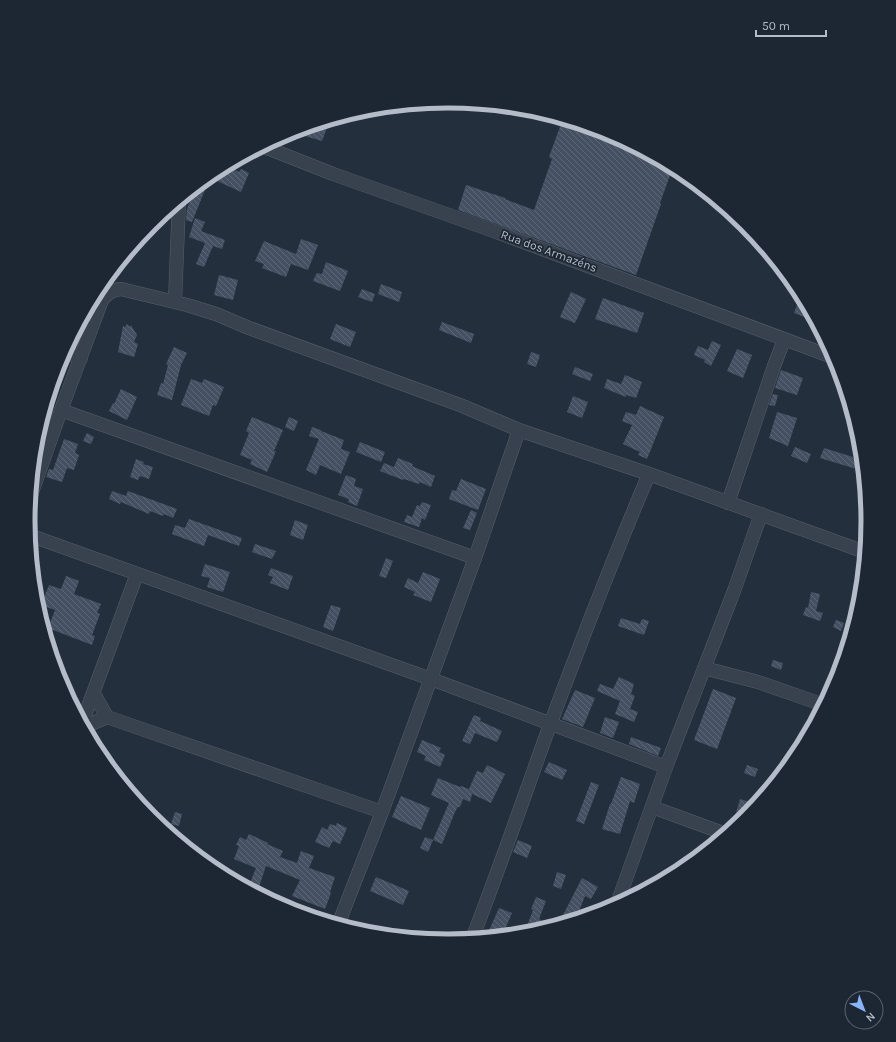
<svg xmlns="http://www.w3.org/2000/svg" width="896" height="1042" viewBox="0 0 896 1042" font-family="Karla,sans-serif">
<defs>
<pattern id="building-back-hatch" width="6" height="6" patternUnits="userSpaceOnUse"><rect width="6" height="6" fill="#455162"/><path d="M-1 5l2 2M0 0l6 6M5-1l2 2" fill="none" stroke="#5d6877"/></pattern>
</defs>
<rect width="100%" height="100%" fill="#242f3e"/>
<g fill="url(#building-back-hatch)">
<path d="M330,120L322,141L291,132L321,123Z"/>
<path d="M561,124L650,155L673,167L660,203L661,204L636,275L458,210L466,185L505,198V199L534,210L552,159L549,157Z"/>
<path d="M229,167L239,172L241,169L249,173L241,192L217,181L219,175Z"/>
<path d="M211,175L192,222L186,220L187,209L192,196L188,194Z"/>
<path d="M195,218L205,222L201,231L225,240L222,249L213,246L204,267L196,264L205,243L189,237Z"/>
<path d="M301,239L318,245L308,270L291,264L286,277L262,268L264,264L255,261L264,241L296,254Z"/>
<path d="M326,262L348,271L340,291L313,281L317,273L322,274Z"/>
<path d="M219,275L238,280L233,300L214,295Z"/>
<path d="M381,284L402,292L399,302L378,294Z"/>
<path d="M362,289L375,294L372,302L358,297Z"/>
<path d="M571,292L586,299L575,323L560,317Z"/>
<path d="M801,294L805,302L815,321L794,313Z"/>
<path d="M603,298L644,313L637,333L595,319Z"/>
<path d="M442,322L474,334L471,343L439,330Z"/>
<path d="M127,324L130,327L131,325L137,335L134,342L138,344L134,357L118,352L123,326L125,327Z"/>
<path d="M336,324L356,332L350,347L330,339Z"/>
<path d="M712,341L721,345L711,366L704,362L705,360L694,355L698,346L708,350Z"/>
<path d="M174,347L187,353L181,365L172,400L157,395L161,383L163,384L168,365L166,364Z"/>
<path d="M737,349L752,355L743,378L727,371Z"/>
<path d="M531,352L540,355L536,367L527,364Z"/>
<path d="M575,367L593,374L590,381L572,374Z"/>
<path d="M781,370L803,378L797,395L775,388Z"/>
<path d="M625,375L642,382L636,398L626,395V397L604,388L607,379L621,384Z"/>
<path d="M191,379L202,383L204,379L224,387L216,406L213,405L209,416L181,405Z"/>
<path d="M121,389L137,397L127,420L109,411L113,403L114,404Z"/>
<path d="M773,394L778,395L775,406L769,405Z"/>
<path d="M573,396L588,402L582,418L567,412Z"/>
<path d="M640,406L664,417L647,459L638,455L640,452L623,444L632,425L622,421L626,412L636,415Z"/>
<path d="M777,412L797,418L788,446L769,438Z"/>
<path d="M252,417L283,430L274,451H276L267,472L250,464L252,460L240,455L249,433L246,431Z"/>
<path d="M289,417L298,421L294,431L285,427Z"/>
<path d="M312,427L321,430V431L344,440L341,449L350,452L341,474L320,465L316,475L306,470L319,439L309,436Z"/>
<path d="M87,433L94,437L91,444L83,441Z"/>
<path d="M64,439L78,444L75,453L79,455L74,470L67,468L62,482L46,477L49,469L53,470Z"/>
<path d="M360,442L385,452L381,462L356,452Z"/>
<path d="M795,447L811,454L807,463L791,456Z"/>
<path d="M824,448L853,457V459L862,462L863,471L820,458Z"/>
<path d="M398,458L413,464L412,466L435,476L431,487L420,482L419,484L404,479L403,480L380,471L384,463L394,467Z"/>
<path d="M136,459L144,462L143,464L153,467L149,479L140,476L138,480L130,477Z"/>
<path d="M346,475L356,479L354,486L363,489L357,506L348,502L349,499L338,495Z"/>
<path d="M461,479L486,489L478,510L449,499L452,490L456,491Z"/>
<path d="M112,491L126,496L128,491L177,509L173,518L164,514L163,516L150,511L149,514L121,502L120,504L109,499Z"/>
<path d="M422,502L431,505L425,520L422,518L419,527L404,522L407,515L412,517L417,505L420,506Z"/>
<path d="M471,510L477,513L470,530L463,528Z"/>
<path d="M189,519L242,538L239,546L208,535L204,546L172,534L175,525L185,528Z"/>
<path d="M295,520L308,525L303,540L290,535Z"/>
<path d="M255,544L276,551L272,559L252,552Z"/>
<path d="M386,558L393,561L386,578L379,576Z"/>
<path d="M205,564L230,572L223,592L207,587L210,578L201,576Z"/>
<path d="M271,568L293,576L288,590L270,583L273,577L268,575Z"/>
<path d="M423,572L440,579L431,602L413,595L415,592L404,587L408,578L418,583Z"/>
<path d="M66,576L79,581L74,594L101,604L97,613L100,614L92,635L95,636L92,645L48,628L55,610L41,605L49,585L61,589Z"/>
<path d="M811,592L820,594L816,611L823,613L820,621L803,615L806,607L808,608Z"/>
<path d="M331,605L341,608L333,631L323,627Z"/>
<path d="M621,618L640,624L642,619L649,621L644,635L618,626Z"/>
<path d="M836,620L844,623L841,631L833,627Z"/>
<path d="M773,660L783,663L781,670L771,666Z"/>
<path d="M619,677L634,684L631,694L635,696L630,709L638,712L634,722L615,714L620,701L597,691L600,684L613,689Z"/>
<path d="M713,689L736,698L717,749L694,740Z"/>
<path d="M575,690L595,698L583,727L562,719Z"/>
<path d="M474,715L481,718L480,721L502,731L497,742L475,733L470,744L462,741Z"/>
<path d="M605,717L619,722L613,738L600,733Z"/>
<path d="M631,737L661,748L658,756L629,744Z"/>
<path d="M422,740L441,748L439,752L445,755L440,767L424,760L426,756L417,752Z"/>
<path d="M549,762L567,770L562,780L544,772Z"/>
<path d="M487,765L505,774L491,803L472,794L470,802L463,799L460,807H458L455,812L442,844L433,840L449,803L431,795L438,778L460,787L461,786L469,789L477,771L483,773Z"/>
<path d="M747,765L758,769L755,777L744,773Z"/>
<path d="M621,777L640,784L634,803L630,801L620,834L602,829L610,804H611Z"/>
<path d="M591,782L599,785L584,824L576,821Z"/>
<path d="M401,796L430,808L421,830L392,817Z"/>
<path d="M740,799L757,804L741,821L734,820Z"/>
<path d="M175,812L182,814L179,826L171,824Z"/>
<path d="M150,814L170,823L167,831L151,818L149,816Z"/>
<path d="M337,823L347,828L340,844L333,841L329,848L315,842L322,827L327,830L330,824L336,826Z"/>
<path d="M249,834L268,843L267,844L283,851L280,857L297,863L301,851L314,856L309,868L335,877L330,892L331,893L325,909L292,896L300,880L266,866L257,893L248,888L256,868L234,859L239,846L236,845L240,837L246,840Z"/>
<path d="M425,837L433,840L428,852L420,848Z"/>
<path d="M518,840L532,846L527,858L513,852Z"/>
<path d="M557,872L566,875L561,889L553,886Z"/>
<path d="M376,877L409,891L403,905L370,891Z"/>
<path d="M582,878L598,887L591,899L585,896L576,919L571,920L562,917Z"/>
<path d="M536,897L546,901L539,919L541,920L536,931L524,934L533,910L531,909Z"/>
<path d="M499,908L512,913L502,936L486,937Z"/>
</g>
<g fill="none" stroke-linecap="round" stroke-linejoin="round">
<g stroke="#565f6c" stroke-width="14">
<g id="minor">
<path d="M262,146L333,174L491,230L835,358"/>
<path d="M175,301L179,201"/>
<path d="M64,352L81,358"/>
<path d="M61,410L475,558"/>
<path d="M30,498L61,410L102,300C108,293 112,290 121,289L187,305L216,314L249,328L460,405L519,430L649,474L865,552"/>
<path d="M728,503L774,366L784,340"/>
<path d="M29,535L431,679L666,767"/>
<path d="M704,668L758,682L824,705"/>
<path d="M94,694L107,717L382,812"/>
<path d="M82,723L137,574"/>
<path d="M84,727L107,717"/>
<path d="M652,807L726,834"/>
<path d="M617,904L666,767L734,591L761,514"/>
<path d="M338,925L382,812L475,558L519,430"/>
<path d="M472,939C500,867 525,794 551,722C582,639 614,556 649,474"/>
</g>
</g>
<use href="#minor" stroke="#38414e" stroke-width="13"/>
</g>
<g text-anchor="middle" dominant-baseline="central" stroke-width="3.5" stroke-linejoin="round" paint-order="stroke">
<g font-size="12" fill="#b4bcc9" stroke="#1d2633">
<text transform="translate(549 251) rotate(20)">Rua dos Armazéns</text>
</g>
</g>
<path d="M0 0H896V1042H0ZM35 521a413 413 0 1 1 826 0a413 413 0 1 1-826 0Z" fill="#1d2633" fill-rule="evenodd"/>
<path fill="none" stroke="#b4bcc9" stroke-width="5" d="M35 521a413 413 0 1 1 826 0a413 413 0 1 1-826 0Z"/>
<g transform="translate(864 1010) rotate(138)"><circle r="19" fill="#1d2633" stroke="#59626f"/>
<path d="M0-3L7 15L0 10L-7 15Z" fill="#8ab4f8"/>
<text y="-6" font-size="11" font-weight="bold" text-anchor="middle" fill="#b4bcc9">N</text>
</g>
<path d="M756 30v6h70v-6" fill="none" stroke="#b4bcc9" stroke-width="2"/>
<text x="762" y="30" font-size="12" fill="#b4bcc9" stroke="#1d2633" stroke-width="3" paint-order="stroke">50 m</text>
</svg>
